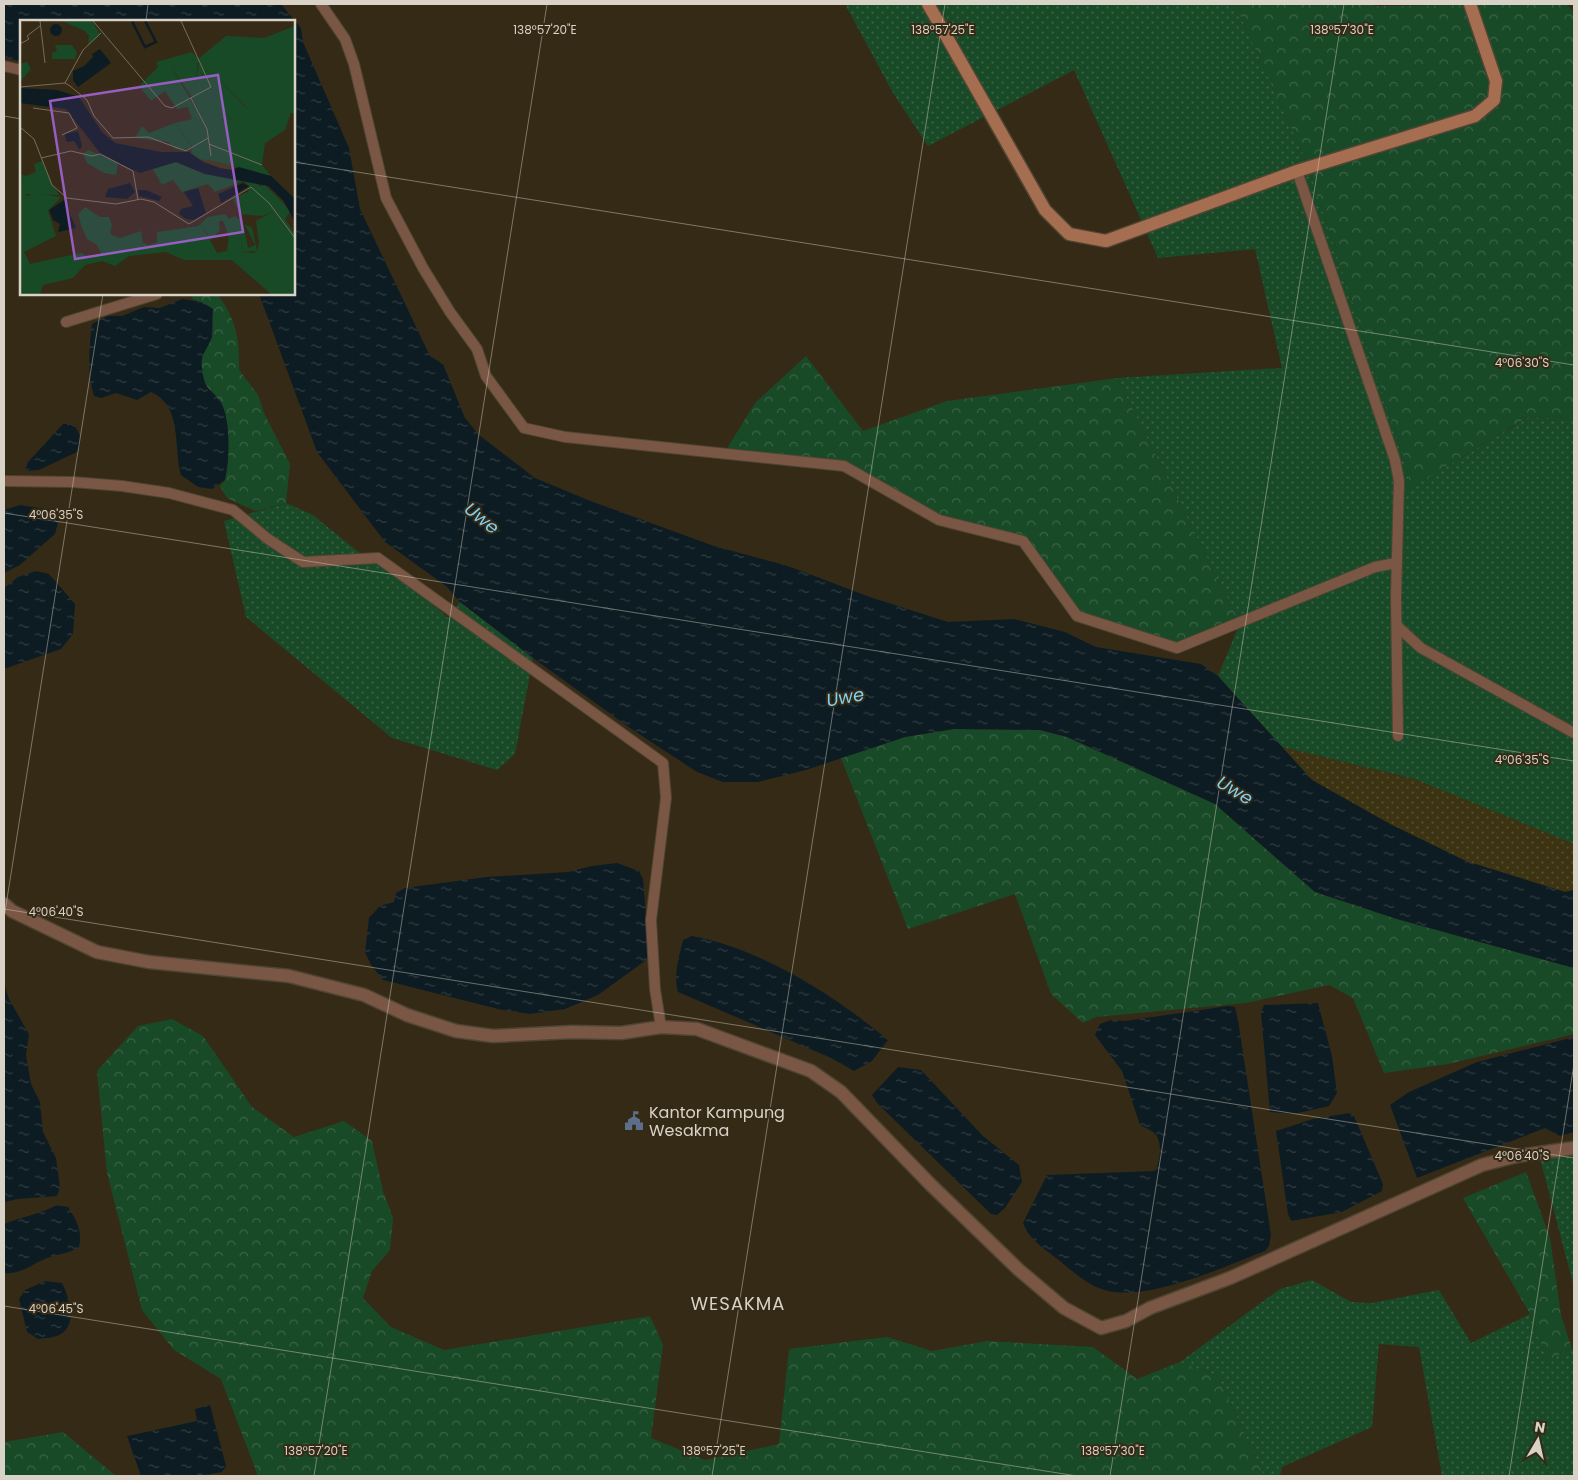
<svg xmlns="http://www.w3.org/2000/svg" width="1578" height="1480" viewBox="0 0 1578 1480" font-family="Poppins,sans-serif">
<defs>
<pattern id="grass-dots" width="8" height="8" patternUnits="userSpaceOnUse" patternTransform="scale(1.25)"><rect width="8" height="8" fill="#194a28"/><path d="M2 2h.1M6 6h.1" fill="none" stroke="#3a6346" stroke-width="1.8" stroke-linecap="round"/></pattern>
<pattern id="forest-crowns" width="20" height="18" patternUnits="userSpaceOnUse" patternTransform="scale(1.25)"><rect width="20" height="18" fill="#194a28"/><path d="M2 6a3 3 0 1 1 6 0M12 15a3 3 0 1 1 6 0" fill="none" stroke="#3a6346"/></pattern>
<pattern id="sand-dots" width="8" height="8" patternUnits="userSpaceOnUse" patternTransform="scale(1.25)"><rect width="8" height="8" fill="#3b3312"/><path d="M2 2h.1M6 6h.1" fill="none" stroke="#575033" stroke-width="1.8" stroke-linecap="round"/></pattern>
<pattern id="water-ripples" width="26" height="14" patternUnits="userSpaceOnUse" patternTransform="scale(1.25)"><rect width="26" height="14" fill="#0d1c23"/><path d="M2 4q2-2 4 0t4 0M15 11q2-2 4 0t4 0" fill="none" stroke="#303c41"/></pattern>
</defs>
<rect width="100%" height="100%" fill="#352a16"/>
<g fill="url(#grass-dots)">
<path d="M845,4H1235L1305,158L1405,461L1409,478L1405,491L1529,417L1574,419V844L1414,779L1282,747L1218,676L1240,623L1117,378L1282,368L1255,249L1158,258L1074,70L928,146L893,93Z"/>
<path d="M286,503L313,515L357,551L402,576L448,618L460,602L533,658L515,754L497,770L392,738L246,617L224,521Z"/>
<path d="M1574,1140V1287L1537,1147Z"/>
<path d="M1312,1280L1351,1302L1372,1303L1439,1290L1471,1343L1530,1314L1547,1360L1572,1349L1574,1354V1476H1442L1419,1347L1379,1344L1372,1427L1282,1467L1280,1476H1264L1218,1376L1180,1362L1280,1289Z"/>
</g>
<g fill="url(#forest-crowns)">
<path d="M1235,4H1373L1374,6L1567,4L1574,13V419L1528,417L1404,492L1409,478L1405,461L1305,158Z"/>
<path d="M193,294H217C236,318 240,340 239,370L258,395L264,413L290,464L286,503L255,511L227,498L220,486L225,480L219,400C199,383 194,361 212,338L202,302L192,299Z"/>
<path d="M806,356L863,431L947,401L1117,378L1240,623L1177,648L1077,616L1023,541L939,520L844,466L723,455L755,403Z"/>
<path d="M954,729L1040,730L1067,737L1215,804L1315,892L1397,919L1574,968V1034L1448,1064L1384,1073L1353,998L1329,985L1246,1003L1096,1017L1083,1023L1051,994L1015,894L908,929L841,758L905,737Z"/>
<path d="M172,1019L203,1036L252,1107L294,1137L344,1121L372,1141L383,1191L393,1218L390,1250L372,1271L363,1298L391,1327L444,1350L650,1316L663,1345L651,1438L705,1460L779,1444L789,1349L887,1337L932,1351L987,1341L1093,1347L1137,1379L1180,1362L1218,1376L1264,1476H258L221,1379L174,1350L142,1310L107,1173L97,1071L138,1026Z"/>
<path d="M1526,1172L1550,1238L1561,1315L1572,1349L1547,1360L1530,1314L1463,1198Z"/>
<path d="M63,1432L116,1476H4V1442Z"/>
</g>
<path fill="url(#sand-dots)" d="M1282,747L1414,779L1574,844V890L1566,892L1466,861L1390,824L1312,780Z"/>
<g fill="url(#water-ripples)">
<path d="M4,4H281L301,28L303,42L349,148L360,209L430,356L443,364L465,418L479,435L535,478L588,500L714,546L788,566L870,597L948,622L1014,619L1065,632L1096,647L1201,664L1218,676L1312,780L1390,824L1466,861L1565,892L1574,890V968L1397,919L1315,892L1215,804L1067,737L1040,730L954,729L905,737L806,770L758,782H723L697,772L630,728L533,658L460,602L446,586L385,542L317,452L259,294H294V21H21V61L4,58Z"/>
<path d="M182,299L202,302L213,309C212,318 213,328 212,336C209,349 200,352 202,368C205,392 208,385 220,401C231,417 230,461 225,480L212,489L198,487L181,475C173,447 183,406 151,392L137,400L116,393L101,398L94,396C87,374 89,346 92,324L108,316H122L144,307L160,308Z"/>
<path d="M63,424H73C80,432 83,443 77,452L39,470L25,471L28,462Z"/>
<path d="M20,505L52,510L59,519L55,534L20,565L4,573V510Z"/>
<path d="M36,571L49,574L75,604L73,634L61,649L4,669V588L18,577Z"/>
<path d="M617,863L639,871L643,879L649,954L645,961L598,995L565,1009L530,1014L498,1009L383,980L371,965L365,952L369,918L380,906L394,902L396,893L405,888L486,877L568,872L592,866Z"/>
<path d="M692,936C762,949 834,995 888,1040L872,1061L854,1071L831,1058L678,992C673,977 679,956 683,940Z"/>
<path d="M4,983L9,999L29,1034L26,1055L31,1084L40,1102L43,1132L56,1158L60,1187L57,1196L18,1199L4,1202Z"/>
<path d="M1318,1003L1332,1056L1337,1093L1329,1106L1294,1114L1270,1112L1261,1013L1264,1005Z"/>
<path d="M1228,1006L1235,1007L1238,1020L1271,1235L1269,1246L1265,1251C1223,1267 1153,1300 1108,1291C1090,1287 1073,1272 1060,1261C1045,1249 1030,1241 1023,1223L1047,1175L1155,1171C1160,1163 1163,1142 1155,1134C1152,1130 1145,1128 1140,1125L1122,1071L1095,1035L1100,1024L1111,1020L1125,1021Z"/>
<path d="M1574,1037V1132L1560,1136L1545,1128L1417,1178L1390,1105L1409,1092L1477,1062Z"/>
<path d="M898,1067L921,1070L983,1136L1019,1165L1022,1182L1005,1208L997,1215L991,1214L877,1103L872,1095Z"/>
<path d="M1349,1113L1354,1116L1383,1184L1382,1191L1342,1212L1291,1221L1288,1214L1276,1131L1313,1119Z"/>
<path d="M57,1205L68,1207C76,1219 83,1232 79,1247C70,1253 63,1253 53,1256C35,1261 23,1275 4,1273V1224C22,1217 40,1214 57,1205Z"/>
<path d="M45,1281L62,1283C69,1297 78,1324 61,1334C55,1338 45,1338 38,1339L27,1332L19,1299L25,1290Z"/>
<path d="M210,1405L226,1466L222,1472L199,1476H141L127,1436L197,1421L195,1409Z"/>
</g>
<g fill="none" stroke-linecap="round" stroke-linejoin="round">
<g stroke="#4f4532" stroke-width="12">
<g id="service">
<path d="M321,4L345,39L354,64L386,198L423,268L450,312L477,349L486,376L524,428L565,437L844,466L939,520L1023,541L1077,616L1177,648L1375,567L1396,563"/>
<path d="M4,66L21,70"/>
<path d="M1297,171L1395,460L1399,481L1396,596L1398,736"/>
<path d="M66,322L157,294"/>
<path d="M4,481L73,482L122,486L169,493L233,510L268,539L303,562L378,558L663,763L666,798L651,920L655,989L661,1027"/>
<path d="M1397,626L1421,648L1574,733"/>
</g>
</g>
<g stroke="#4f4532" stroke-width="15">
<path id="minor" d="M4,904L12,911L97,952L149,962L289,976L364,995L407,1015L456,1031L493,1036L572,1032L621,1033L661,1027L697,1029L811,1071L841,1092L930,1184L1019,1270L1064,1308L1101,1328L1126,1321L1150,1308L1230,1278L1482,1165L1517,1156L1574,1148"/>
</g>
<g stroke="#4f4532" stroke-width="15">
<path id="secondary" d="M928,4L1045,210L1069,234L1106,241L1297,171L1475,116L1494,100L1496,81L1470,4"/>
</g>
<use href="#service" stroke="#7a5744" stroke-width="10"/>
<use href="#minor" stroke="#7a5744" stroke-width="12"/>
<use href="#secondary" stroke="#a66e50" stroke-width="12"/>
</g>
<path fill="none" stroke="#d9d2c6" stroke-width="1" stroke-opacity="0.45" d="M146,21L148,4M4,116L21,119M294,162L1574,365M4,513L1574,761M4,909L1574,1158M4,918L103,294M4,1306L1077,1476M314,1476L547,4M712,1476L945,4M1110,1476L1344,4M1509,1476L1574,1064"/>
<defs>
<g id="civic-bare" transform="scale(1.5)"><path d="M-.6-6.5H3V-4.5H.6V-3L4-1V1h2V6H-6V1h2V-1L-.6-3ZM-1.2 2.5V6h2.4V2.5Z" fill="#5c6f8a" stroke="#352a16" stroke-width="2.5" paint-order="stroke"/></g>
</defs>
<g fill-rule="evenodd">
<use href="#civic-bare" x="634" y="1121"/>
</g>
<g text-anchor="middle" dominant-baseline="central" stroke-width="4" stroke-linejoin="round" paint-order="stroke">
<g font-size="16" fill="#d9d2c6" stroke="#352a16" text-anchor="start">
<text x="649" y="1112">Kantor Kampung<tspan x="649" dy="18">Wesakma</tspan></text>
</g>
<g font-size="18" font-style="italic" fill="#80d0f1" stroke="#352a16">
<text transform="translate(482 518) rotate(39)">Uwe</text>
<text transform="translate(845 697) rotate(-10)">Uwe</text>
<text transform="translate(1235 790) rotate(31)">Uwe</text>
</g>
<g font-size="18" letter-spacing="1" fill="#d9d2c6" stroke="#352a16">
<text x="738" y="1303">WESAKMA</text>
</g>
</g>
<g transform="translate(20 20)">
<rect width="275" height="275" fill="#352a16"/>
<path d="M275,6V93H271L265,110L245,123L242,145L251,156L179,139L171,133L172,127L155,103L172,99L168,87L157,89L145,71L131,81L119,66L138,47L136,42L172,32L178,39L206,16L244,18ZM179,42L176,59L189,49L227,88L215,98L200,100L188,109L151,46ZM69,130L98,143L96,155L84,153L67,143L63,133ZM0,156L4,159L30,160L39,175L1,174ZM231,161L248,170L256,190L242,196L220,194L213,178L228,172ZM205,194L209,199L215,196L223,202L228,228L235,225L225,205L232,207L237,231L221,232L222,220L209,217L203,201H199L200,210L191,220L183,207L178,206L188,197Z" fill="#194a28" fill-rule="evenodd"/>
<path d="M35,25H52L57,33L55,39H32V33L37,31ZM178,39L176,59L189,49L227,89L215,98L200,100L188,110L171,76L151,46ZM7,42L11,49L0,62V44ZM155,103L172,127L166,131L155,129L148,122L115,118L122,106L129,113ZM22,141L30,160H15L7,165L0,154L6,156L16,152L14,144ZM156,142L185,154L231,161L230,167L223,161L195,172L188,164L162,172L153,160L142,165L132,148ZM245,165L271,191L265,199L275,214V274H251L212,240H164L146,232L109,236L95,246L82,241L65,245L53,258L23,265L20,274H0V172L8,176L14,173L41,177L28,191L36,216L4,232L10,244L61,233L70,238L82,235L77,225L67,219L61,205L58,194L65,187L80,197H89L92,205L90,213L94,216L100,218L121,211L123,223L129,225L137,222V212L178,206L183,207L197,233L207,231L209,217L222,220L221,232L233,233L237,231L239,223L236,201L255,190L248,170L240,166Z" fill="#194a28"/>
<path d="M179,139L194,141L219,147L212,150L200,148Z" fill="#3b3312"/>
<path d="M42,1H72L80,14L68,26L69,16L65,11Z" fill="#194a28"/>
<path d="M30 10a6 6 0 1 1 12 0a6 6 0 1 1-12 0ZM80,29L91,43L58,67L53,60V51L64,46L73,37L72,34ZM0,68L37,70L59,77L82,112L95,123L141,132H169L183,142L200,148L212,150L219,147L251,156L275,179V202L263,180L248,166L185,154L156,142L120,153L109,148L80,133L46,89L0,83ZM58,111L62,125L60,130L54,121L47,122L45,117V114ZM110,163L115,172L107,179L85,177L88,169ZM223,163L229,166L201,183L198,174ZM178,168L186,193L174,200L166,199L159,194L161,189L173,186L164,172ZM118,170H126L142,177L139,181L119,176ZM44,180L56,208L38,212L40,204L33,200L29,190Z" fill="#0d1c23"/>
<path fill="none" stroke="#0d1c23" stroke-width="2.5" d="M112,1L125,27L136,22L125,1"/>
<path fill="none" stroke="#776d5c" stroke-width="1" d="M20,1L25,43M73,1L145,86L152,88L191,67L161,1M0,24L9,19L7,16L20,6M45,63L63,30L81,13M0,67L45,63L50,66L67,80L74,96L93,118L128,117L166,131L188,118M171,78L187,109L191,136M13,88L49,93L57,108L42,115M0,107L14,119L32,165L47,178L96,184L121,179L134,182L169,204L231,167L249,183L275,218M189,124L242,145M21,138L51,131L72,136L80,134L113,151L118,180"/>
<path fill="#975ec1" fill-opacity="0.15" stroke="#975ec1" stroke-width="2.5" d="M198,55L223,212L55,239L30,81Z"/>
<rect width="275" height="275" fill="none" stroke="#d9d2c6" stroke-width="2.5"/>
</g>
<g font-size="12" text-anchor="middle" fill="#d9d2c6" stroke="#352a16" stroke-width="4" stroke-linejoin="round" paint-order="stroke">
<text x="545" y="34">138°57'20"E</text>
<text x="943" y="34">138°57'25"E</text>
<text x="1342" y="34">138°57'30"E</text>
<text x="1522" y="367">4°06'30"S</text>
<text x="56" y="519">4°06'35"S</text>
<text x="1522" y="764">4°06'35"S</text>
<text x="56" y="916">4°06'40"S</text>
<text x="1522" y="1160">4°06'40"S</text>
<text x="56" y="1313">4°06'45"S</text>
<text x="316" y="1455">138°57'20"E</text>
<text x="714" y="1455">138°57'25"E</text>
<text x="1113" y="1455">138°57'30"E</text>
</g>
<rect width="1578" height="1480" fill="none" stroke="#d9d2c6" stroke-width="10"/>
<g transform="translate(1538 1440) rotate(9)" stroke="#352a16" stroke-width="4" paint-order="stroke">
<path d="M0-4L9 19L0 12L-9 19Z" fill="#d9d2c6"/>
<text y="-8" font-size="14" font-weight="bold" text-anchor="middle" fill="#d9d2c6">N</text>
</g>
</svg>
